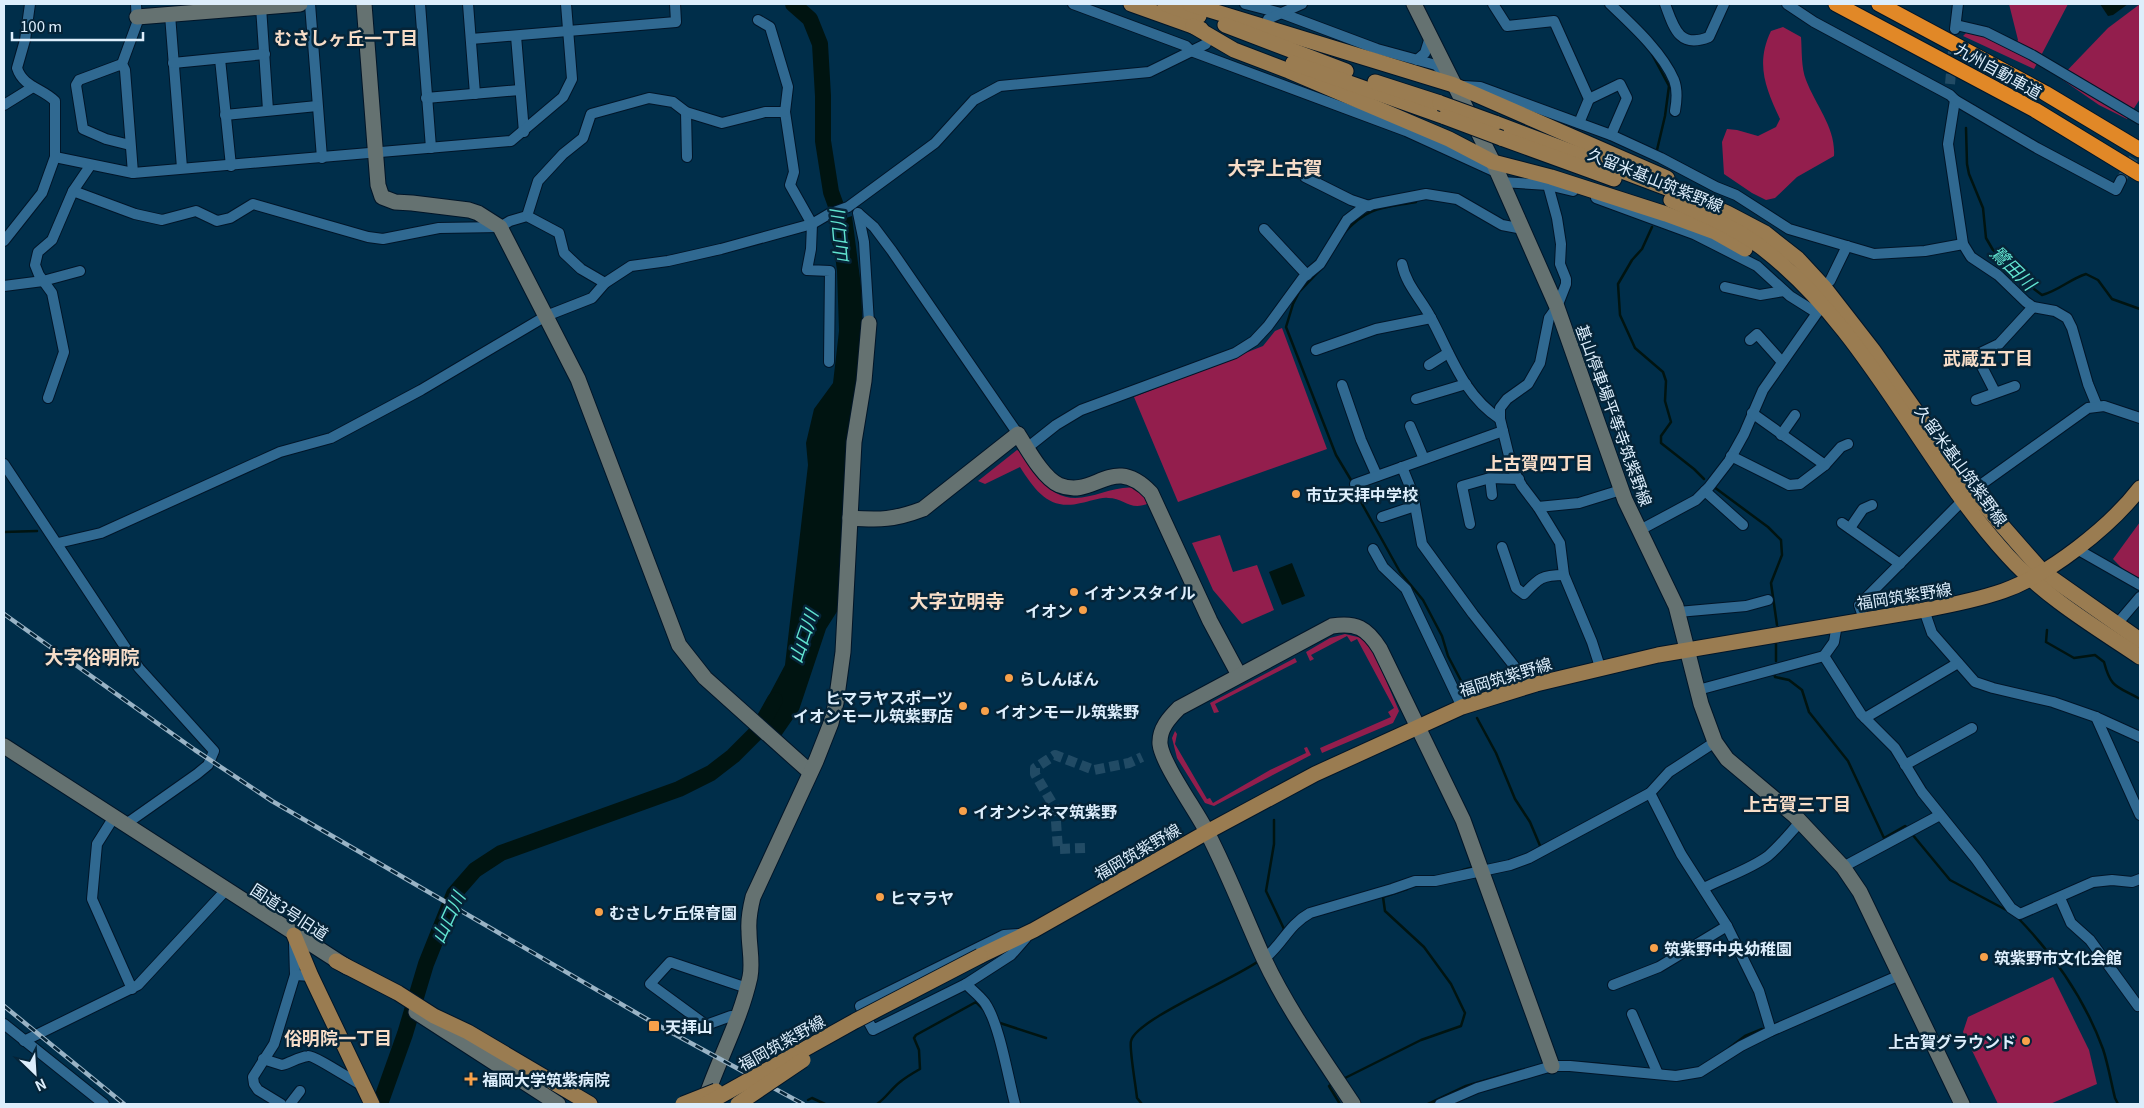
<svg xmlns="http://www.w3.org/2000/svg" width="2144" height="1108" viewBox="0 0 2144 1108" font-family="Georgia,'Noto Sans JP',serif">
<rect width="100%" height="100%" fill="#002e4a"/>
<g fill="#931e4d">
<path d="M2009,4H2068L2034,69L1963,36L1973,26L2012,49L2018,40Z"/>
<path d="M2140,4V99L2127,119L2099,105L2060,78L2108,28Z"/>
<path d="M1783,27L1801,37C1802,50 1801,68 1806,80C1816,106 1836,128 1834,156L1797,177L1775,198L1766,200L1752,193L1724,174L1722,142L1727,129L1737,130L1758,136L1776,127L1780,119C1766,89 1755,64 1771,31Z"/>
<path d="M1282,328L1327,449L1178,502L1134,397L1263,346L1275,331Z"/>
<path d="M1017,450C1034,457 1039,483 1056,493C1082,508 1109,484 1136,488L1149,503C1130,512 1125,498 1108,498C1100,497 1089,502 1081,503C1050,511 1036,492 1020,467L985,484L978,481Z"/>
<path d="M2140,522V587L2113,559Z"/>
<path d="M1220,535L1233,572L1257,565L1274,610L1242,624L1213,590L1192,543Z"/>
<path d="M1345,634L1362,638L1373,650L1399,711L1393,723L1322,753L1320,748L1391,717L1388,712L1394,708L1357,639L1351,642L1347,636L1311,655L1314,659L1310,661L1306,652L1330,638Z"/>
<path d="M1295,658L1297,662L1215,704L1219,712L1214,713L1210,703Z"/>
<path d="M1175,731L1177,734L1175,744L1207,799L1210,798L1213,803L1270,770L1306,753L1304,748L1307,747L1311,755L1214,806L1205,803L1177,758L1172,738Z"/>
<path d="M2053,977L2089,1050L2097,1084L2050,1104H1998L1963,1032L1968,1017Z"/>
</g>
<g fill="#001411">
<path d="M2100,4H2128L2113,15L2108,16Z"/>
<path d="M852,216L861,286L863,341L844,574L838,610L826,629L799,710L781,736L759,714L785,665L808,465L806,443L814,409L833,383L839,331L837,271L831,223Z"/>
<path d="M1292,563L1305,596L1282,605L1269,572Z"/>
</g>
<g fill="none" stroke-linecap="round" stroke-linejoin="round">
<g stroke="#001411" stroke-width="2.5">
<path d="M1652,54L1669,86L1665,116L1657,150"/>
<path d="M1966,128L1967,164L1969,174L1983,208L1986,238L1993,250L2013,265L2034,289L2042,295C2058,291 2070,279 2086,274L2098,280L2112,299L2140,309"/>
<path d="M1652,227L1642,249L1632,260L1618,284L1620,315L1635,348L1663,372L1666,381L1665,401L1671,422L1661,436V443L1694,469L1704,479"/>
<path d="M1344,233C1368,206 1383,208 1416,202"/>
<path d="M1321,269L1299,292L1293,304L1286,327L1336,455L1351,480"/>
<path d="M1714,487L1768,527L1781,540L1782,555L1771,583L1777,625"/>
<path d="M1356,493L1400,572L1423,600L1442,636L1448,656L1469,696"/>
<path d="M4,532L37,531"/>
<path d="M2047,630L2046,642L2074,658L2095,655L2104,662C2111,689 2117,686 2140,699"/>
<path d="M1776,661V644"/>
<path d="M1774,673L1775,677L1789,680L1802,690L1809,712L1848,761L1884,838L1905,826L1907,828"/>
<path d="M1477,718L1496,753L1515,799L1530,822L1541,848"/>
<path d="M1274,820V844L1266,891L1284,929L1283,931"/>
<path d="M1912,834L1950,880L2010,912"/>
<path d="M1463,870L1474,867"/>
<path d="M2018,918C2054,955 2085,1000 2103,1049C2108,1064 2111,1082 2115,1098L2118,1104"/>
<path d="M1000,1023L1046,1038"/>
<path d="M1729,1048L1745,1036L1762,1029"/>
<path d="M1573,1062L1600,1064"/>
<path d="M1343,1079L1421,1040L1461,1026L1465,1013L1451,984L1424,947L1385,911L1383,897L1407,889"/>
<path d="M1332,1084L1329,1086L1340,1104"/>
<path d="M808,1100L812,1098L825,1104"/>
<path d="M877,1104C886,1098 891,1089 900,1082C906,1077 913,1073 920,1069L919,1050L914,1038L916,1035L976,1002L983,1009"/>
<path d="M1142,1104L1137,1098C1136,1087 1129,1048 1131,1041C1136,1019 1239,977 1260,960"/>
<path d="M1428,1104L1466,1086L1521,1070"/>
</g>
<g stroke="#001411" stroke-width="16">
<path d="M793,4L810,19L820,44L823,96V141L831,192L839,214L840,242"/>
<path d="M380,1104L405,1034L426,964L454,894L475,870L501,853L679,789L711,773L733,756L757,732L775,700"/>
</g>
<g stroke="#214b65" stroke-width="10" stroke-dasharray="10 5" stroke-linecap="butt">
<path d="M1950,84L1954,40"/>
<path d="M2121,180L2140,147"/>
<path d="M1085,848L1058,849L1055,808L1035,774V768L1055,755L1094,770L1129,763L1142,757"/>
</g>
<g stroke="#001528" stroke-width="12">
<g id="street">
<path d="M310,4L322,158"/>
<path d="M420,4L431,148"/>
<path d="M468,4L475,94"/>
<path d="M1073,4L1186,46L1191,51L1406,131L1498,173"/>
<path d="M1245,4L1281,13L1377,49L1436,65L1444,73"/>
<path d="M1493,4L1507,26L1554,21L1589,99L1579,123"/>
<path d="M1610,4C1632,25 1662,52 1674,80C1678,90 1677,100 1675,111"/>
<path d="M1665,4C1674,28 1679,49 1709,37L1724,4"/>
<path d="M1787,4L1814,22L1950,95L1955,100L1948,144L1963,244L1971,257L1998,275L2026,302L2033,307L2055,311L2067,318L2072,328L2088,384L2097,406"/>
<path d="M261,7L268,110"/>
<path d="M170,15L182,168"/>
<path d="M1268,19L1302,4"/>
<path d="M758,20L770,27L788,87L785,112L794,172L790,185L812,224L811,249L807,270L830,271L829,362"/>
<path d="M1956,25L1986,32L2032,55L2140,119"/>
<path d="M1955,29L1958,4"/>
<path d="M516,36L524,132"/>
<path d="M471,39L676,22L675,4"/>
<path d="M220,59L231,166"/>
<path d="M1417,60L1425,53L1430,37"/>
<path d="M173,63L265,54"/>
<path d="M122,64L79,80L76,85L83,129L106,139L130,145"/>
<path d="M1463,86L1480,87L1611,135L1661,158L1716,187L1736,195L1789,229L1874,254L1925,251L1963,244"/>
<path d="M426,98L520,90"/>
<path d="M1589,99L1620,84L1627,98L1611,135"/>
<path d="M1955,100L2037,148L2116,190L2121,180"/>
<path d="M4,105L33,87"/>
<path d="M686,112L687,157"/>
<path d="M225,115L317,106"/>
<path d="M55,157L133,173L511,141L563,97L572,79L566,4"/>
<path d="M133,173L125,70L122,64L137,23L136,4"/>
<path d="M1305,177L1351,200L1369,206"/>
<path d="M1502,182L1548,185L1573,191"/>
<path d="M1548,185L1557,218L1561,244L1560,264L1566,279V284L1557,307L1549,318L1540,363L1528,384L1507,399L1500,408V419L1512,468L1522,486L1538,507L1560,543L1564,575L1592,642L1600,667"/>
<path d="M73,191L135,214L162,220L196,211L217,221L230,218L253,204L368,237L383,239L439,228L500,227L510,221L527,216L559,233L564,253L581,269L605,283"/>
<path d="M1596,198L1694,234L1757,266L1790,296L1817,313L1763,390L1744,434L1729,461L1709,487L1696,500L1640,530"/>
<path d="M858,213L864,242L869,323"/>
<path d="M859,214L874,227L892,251L1018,434"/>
<path d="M527,216L538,181L563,154L583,138L591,114L649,98L673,102L686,112L722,123L765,112H785"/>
<path d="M1264,229L1307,275"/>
<path d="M4,241L42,193L55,157V101C42,88 23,87 17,68L25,40L30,4"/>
<path d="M1402,264C1406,285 1422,300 1431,318C1451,355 1463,395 1500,419"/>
<path d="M1830,281L1847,246"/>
<path d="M4,286L43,281L80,271"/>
<path d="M1725,287L1760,295L1784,291"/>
<path d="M1750,340L1757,334L1782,362"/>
<path d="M1316,350L1376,329L1431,318"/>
<path d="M1429,365L1448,353"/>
<path d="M1342,385L1361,440L1377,476"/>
<path d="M1995,392L1976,355L1999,344L2033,307"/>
<path d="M48,398L64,352L52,293L39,275L35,265L38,252L52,240L73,191L90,166"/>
<path d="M1416,399L1466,384"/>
<path d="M1976,400L2015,386"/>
<path d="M1752,413L1825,465L1841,447L1848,444"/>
<path d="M1410,426L1424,459"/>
<path d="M1781,435L1795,415"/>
<path d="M1027,448L1056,425L1081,410L1235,353L1254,341L1268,326L1303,278L1320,264L1347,220L1364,207L1374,204L1426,194L1457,199L1502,225L1523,229"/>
<path d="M1731,456L1789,485L1800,484L1825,465"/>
<path d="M4,464L139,668L214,751L208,765L197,774L126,824"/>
<path d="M1402,467L1413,494L1422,544L1473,614L1530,686"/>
<path d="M1355,484L1503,431"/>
<path d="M1705,491L1743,525"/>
<path d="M1492,495L1490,478L1519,479"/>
<path d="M1538,507L1579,503L1621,490"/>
<path d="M1382,517L1415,506"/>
<path d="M1842,523L1900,564"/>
<path d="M1470,524L1462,486L1490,478"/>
<path d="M1850,528L1863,509L1872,505"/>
<path d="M58,543L101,533L280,452L331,438L421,390L546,316L592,298L605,283L631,266L668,261L721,249L812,224L829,214L848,207L935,143L974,100L1000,86L1149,72L1206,44"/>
<path d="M1502,547L1516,588L1524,594C1539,578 1542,575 1564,575"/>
<path d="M2075,548L2140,585"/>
<path d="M1373,549L1383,567L1406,589L1462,707"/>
<path d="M1924,610L1932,633L1975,682L1993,688L2053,702L2096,717L2140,737"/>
<path d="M1678,612L1746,606L1768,600"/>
<path d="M1864,619L1859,605L1972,491L2088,408L2104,406L2140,418"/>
<path d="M1837,624L1834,642L1824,656L1861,714L1895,748L1922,792L1976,859L2011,908L2020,914L2093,882L2112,880L2132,882L2140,879"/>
<path d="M2117,624L2140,597"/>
<path d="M1698,690L1824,656"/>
<path d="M2096,717L2140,815"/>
<path d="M1865,718L1958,663"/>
<path d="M1905,765L1972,728"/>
<path d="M1650,793L1681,854L1727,926L1759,991L1771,1031"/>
<path d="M114,817L97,844L92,899L132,989"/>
<path d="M1843,867L1940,815"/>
<path d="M1704,888C1725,877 1749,870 1768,856C1780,846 1790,833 1801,821"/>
<path d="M2060,898L2071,923L2090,940L2138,1006L2140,1005"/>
<path d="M1020,934L1004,935L860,1006L873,1030L966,984L1011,955L1026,938"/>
<path d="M294,943L295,975"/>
<path d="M1264,959C1283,944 1288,925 1310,913L1392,889L1415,881H1435L1510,865L1529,858L1650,793L1669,772L1715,742"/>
<path d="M966,984C972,990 980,996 985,1003C1000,1025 1008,1078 1015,1104"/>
<path d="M1613,985L1659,967L1727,926"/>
<path d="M1632,1014L1658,1074"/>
<path d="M739,1016H731L706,1025L650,984L670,962L747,988"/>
<path d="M4,1024L104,1104"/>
<path d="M24,1041L138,985L226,890"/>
<path d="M263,1059L282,1065C290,1063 299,1057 308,1056C314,1055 353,1081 363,1086"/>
<path d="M281,1104L258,1090L254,1084L253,1077L274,1044L295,975L311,976"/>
<path d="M290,1104L300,1091"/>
<path d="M1440,1104L1477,1088L1552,1066H1570L1676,1076L1700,1072L1741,1046L1771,1031L1900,975"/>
</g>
</g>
<g stroke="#001528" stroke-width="17">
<g id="secondary">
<path d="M364,4L378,185L382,197L395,202L412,203L469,210L478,213L500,227L578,379L679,645L705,678L810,772"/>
<path d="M1414,4L1493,162L1557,307L1625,500L1676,606L1701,704L1715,742L1727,759L1795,816L1843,867L1860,892L1962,1104"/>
<path d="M137,17L300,4"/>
<path d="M850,518C880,520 894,520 923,509L1018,434C1027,448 1043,478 1059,485C1095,500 1112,452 1151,493L1210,621L1239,675"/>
<path d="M4,746L347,967"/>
<path d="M416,1012L558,1104"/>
<path d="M704,1103C718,1060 740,1022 750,977C753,962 749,947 749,931C748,919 750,909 753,897L816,761L831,723L836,703L843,652L854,442L864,381L869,323"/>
<path d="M1353,1104C1322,1057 1288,1010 1264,959C1245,917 1229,875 1208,834C1198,813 1162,764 1160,744C1159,729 1169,718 1179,708L1332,626C1356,622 1367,628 1380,649L1463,820L1552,1066"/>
</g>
</g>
<g stroke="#001528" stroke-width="17">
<g id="primary">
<path d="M1131,4L1201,29"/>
<path d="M1165,4L1199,16"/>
<path d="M1190,4L1454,85L1667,178"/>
<path d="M1225,25L1346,71"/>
<path d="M1193,26L1234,50L1289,71L1449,139L1493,162L1551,177L1666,214L1715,232L1745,249"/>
<path d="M1293,63L1445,117"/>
<path d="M1375,82L1440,103"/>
<path d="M1495,123L1680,193L1727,213L1765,233L1798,259L1824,287L1873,350L1972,491L2020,546L2043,572L2140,640"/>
<path d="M1501,138L1614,179"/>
<path d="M1671,200C1701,213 1734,227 1761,247C1868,329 1919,459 2008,556C2046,598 2094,626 2140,657"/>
<path d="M294,935L311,976L372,1104"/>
<path d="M980,956L1034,930L1207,832L1315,774L1462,707L1536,684L1658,655L1924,610C1951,605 1977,600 2003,591C2049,575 2110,527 2140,488"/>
<path d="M336,961L398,993L434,1016L468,1032L590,1104"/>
</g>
</g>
<g stroke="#001528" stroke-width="17">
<g id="highway">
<path d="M1836,4L2035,110L2140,174"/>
<path d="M1879,4L2045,93L2140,150"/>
</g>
</g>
<use href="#street" stroke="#306991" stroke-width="10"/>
<use href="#secondary" stroke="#657271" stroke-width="15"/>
<use href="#primary" stroke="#9a7c51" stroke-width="15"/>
<use href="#highway" stroke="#e18827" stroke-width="15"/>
<g stroke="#99b3c5" stroke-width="4.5">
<g id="rail">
<path d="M4,614L195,750L272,801L652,1022L803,1104"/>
<path d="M4,1006L124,1104"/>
</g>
</g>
<use href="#rail" stroke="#052438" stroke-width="2.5" stroke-dasharray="8" stroke-linecap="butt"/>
<g stroke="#001528" stroke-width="17" stroke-linecap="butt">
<g id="primary-bridge">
<path d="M1440,103L1495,123"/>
<path d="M1445,117L1501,138"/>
<path d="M683,1104L716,1091"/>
<path d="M706,1104L855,1021L980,956"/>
<path d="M738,1104L803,1060"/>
</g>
</g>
<use href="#primary-bridge" stroke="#9a7c51" stroke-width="15"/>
</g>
<g fill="#f8a14a" stroke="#052438" stroke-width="2">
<circle cx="1296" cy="494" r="5"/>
<circle cx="1074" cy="592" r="5"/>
<circle cx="1083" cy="610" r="5"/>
<circle cx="1009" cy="678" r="5"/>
<circle cx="963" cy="706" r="5"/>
<circle cx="985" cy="711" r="5"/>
<circle cx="963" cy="811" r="5"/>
<circle cx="880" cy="897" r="5"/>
<circle cx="599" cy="912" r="5"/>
<circle cx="1654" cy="948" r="5"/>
<circle cx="1984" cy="957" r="5"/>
<rect x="648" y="1020" width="12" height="12" rx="2.5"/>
<circle cx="2026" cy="1041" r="5"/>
<path d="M468.5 1071.5h5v5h5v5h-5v5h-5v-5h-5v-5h5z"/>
</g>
<g text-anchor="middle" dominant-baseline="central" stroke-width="5" stroke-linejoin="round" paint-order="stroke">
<g font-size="16" fill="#ddeefc" stroke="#052438">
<text transform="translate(1999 70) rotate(29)">九州自動車道</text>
<text transform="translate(1656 179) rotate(22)">久留米基山筑紫野線</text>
<text transform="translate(1615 415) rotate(70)">基山停車場平等寺筑紫野線</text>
<text transform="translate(1962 465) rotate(54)">久留米基山筑紫野線</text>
<text transform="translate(1904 595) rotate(-9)">福岡筑紫野線</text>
<text transform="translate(1505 676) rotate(-17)">福岡筑紫野線</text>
<text transform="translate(1137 851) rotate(-30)">福岡筑紫野線</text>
<text transform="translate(290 911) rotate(33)">国道3号旧道</text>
<text transform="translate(781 1042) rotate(-29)">福岡筑紫野線</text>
</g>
<g font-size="16" font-weight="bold" fill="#ddeefc" stroke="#052438" text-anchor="start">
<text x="1306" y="494">市立天拝中学校</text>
<text x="1084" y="592">イオンスタイル</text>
<text x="1073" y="610" text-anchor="end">イオン</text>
<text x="1019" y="678">らしんばん</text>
<text x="953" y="697" text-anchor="end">ヒマラヤスポーツ<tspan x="953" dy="18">イオンモール筑紫野店</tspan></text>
<text x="995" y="711">イオンモール筑紫野</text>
<text x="973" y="811">イオンシネマ筑紫野</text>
<text x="890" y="897">ヒマラヤ</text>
<text x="609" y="912">むさしケ丘保育園</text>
<text x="1664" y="948">筑紫野中央幼稚園</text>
<text x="1994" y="957">筑紫野市文化会館</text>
<text x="665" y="1026">天拝山</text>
<text x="2016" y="1041" text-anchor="end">上古賀グラウンド</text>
<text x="482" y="1079">福岡大学筑紫病院</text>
</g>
<g font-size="18" font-weight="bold" fill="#f7ddc8" stroke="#052438">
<text x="346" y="37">むさしヶ丘一丁目</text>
<text x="1988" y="357">武蔵五丁目</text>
<text x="1539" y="462">上古賀四丁目</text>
<text x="1797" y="803">上古賀三丁目</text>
<text x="338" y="1037">俗明院一丁目</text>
</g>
<g font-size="18" font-style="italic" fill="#61e3d0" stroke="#052438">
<text transform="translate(838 237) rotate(-95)">山口川</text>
<text transform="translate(2014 267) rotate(44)">鷺田川</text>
<text transform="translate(802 636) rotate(-71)">山口川</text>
<text transform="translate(447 917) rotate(-65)">山口川</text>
</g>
<g font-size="19" font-weight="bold" fill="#f7ddc8" stroke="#052438">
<text x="1275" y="166">大字上古賀</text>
<text x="957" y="599">大字立明寺</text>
<text x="92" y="655">大字俗明院</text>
</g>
</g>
<rect width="2144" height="1108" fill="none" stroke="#ddeefc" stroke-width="10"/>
<g transform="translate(35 1073) rotate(155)" stroke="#052438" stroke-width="4" paint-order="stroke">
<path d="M0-4L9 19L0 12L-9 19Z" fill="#ddeefc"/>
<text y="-8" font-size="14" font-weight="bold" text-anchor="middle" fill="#ddeefc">N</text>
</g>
<path d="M12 32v8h131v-8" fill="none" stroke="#ddeefc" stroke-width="2.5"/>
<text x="20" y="32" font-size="15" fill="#ddeefc" stroke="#052438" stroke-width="4" paint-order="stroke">100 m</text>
</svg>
